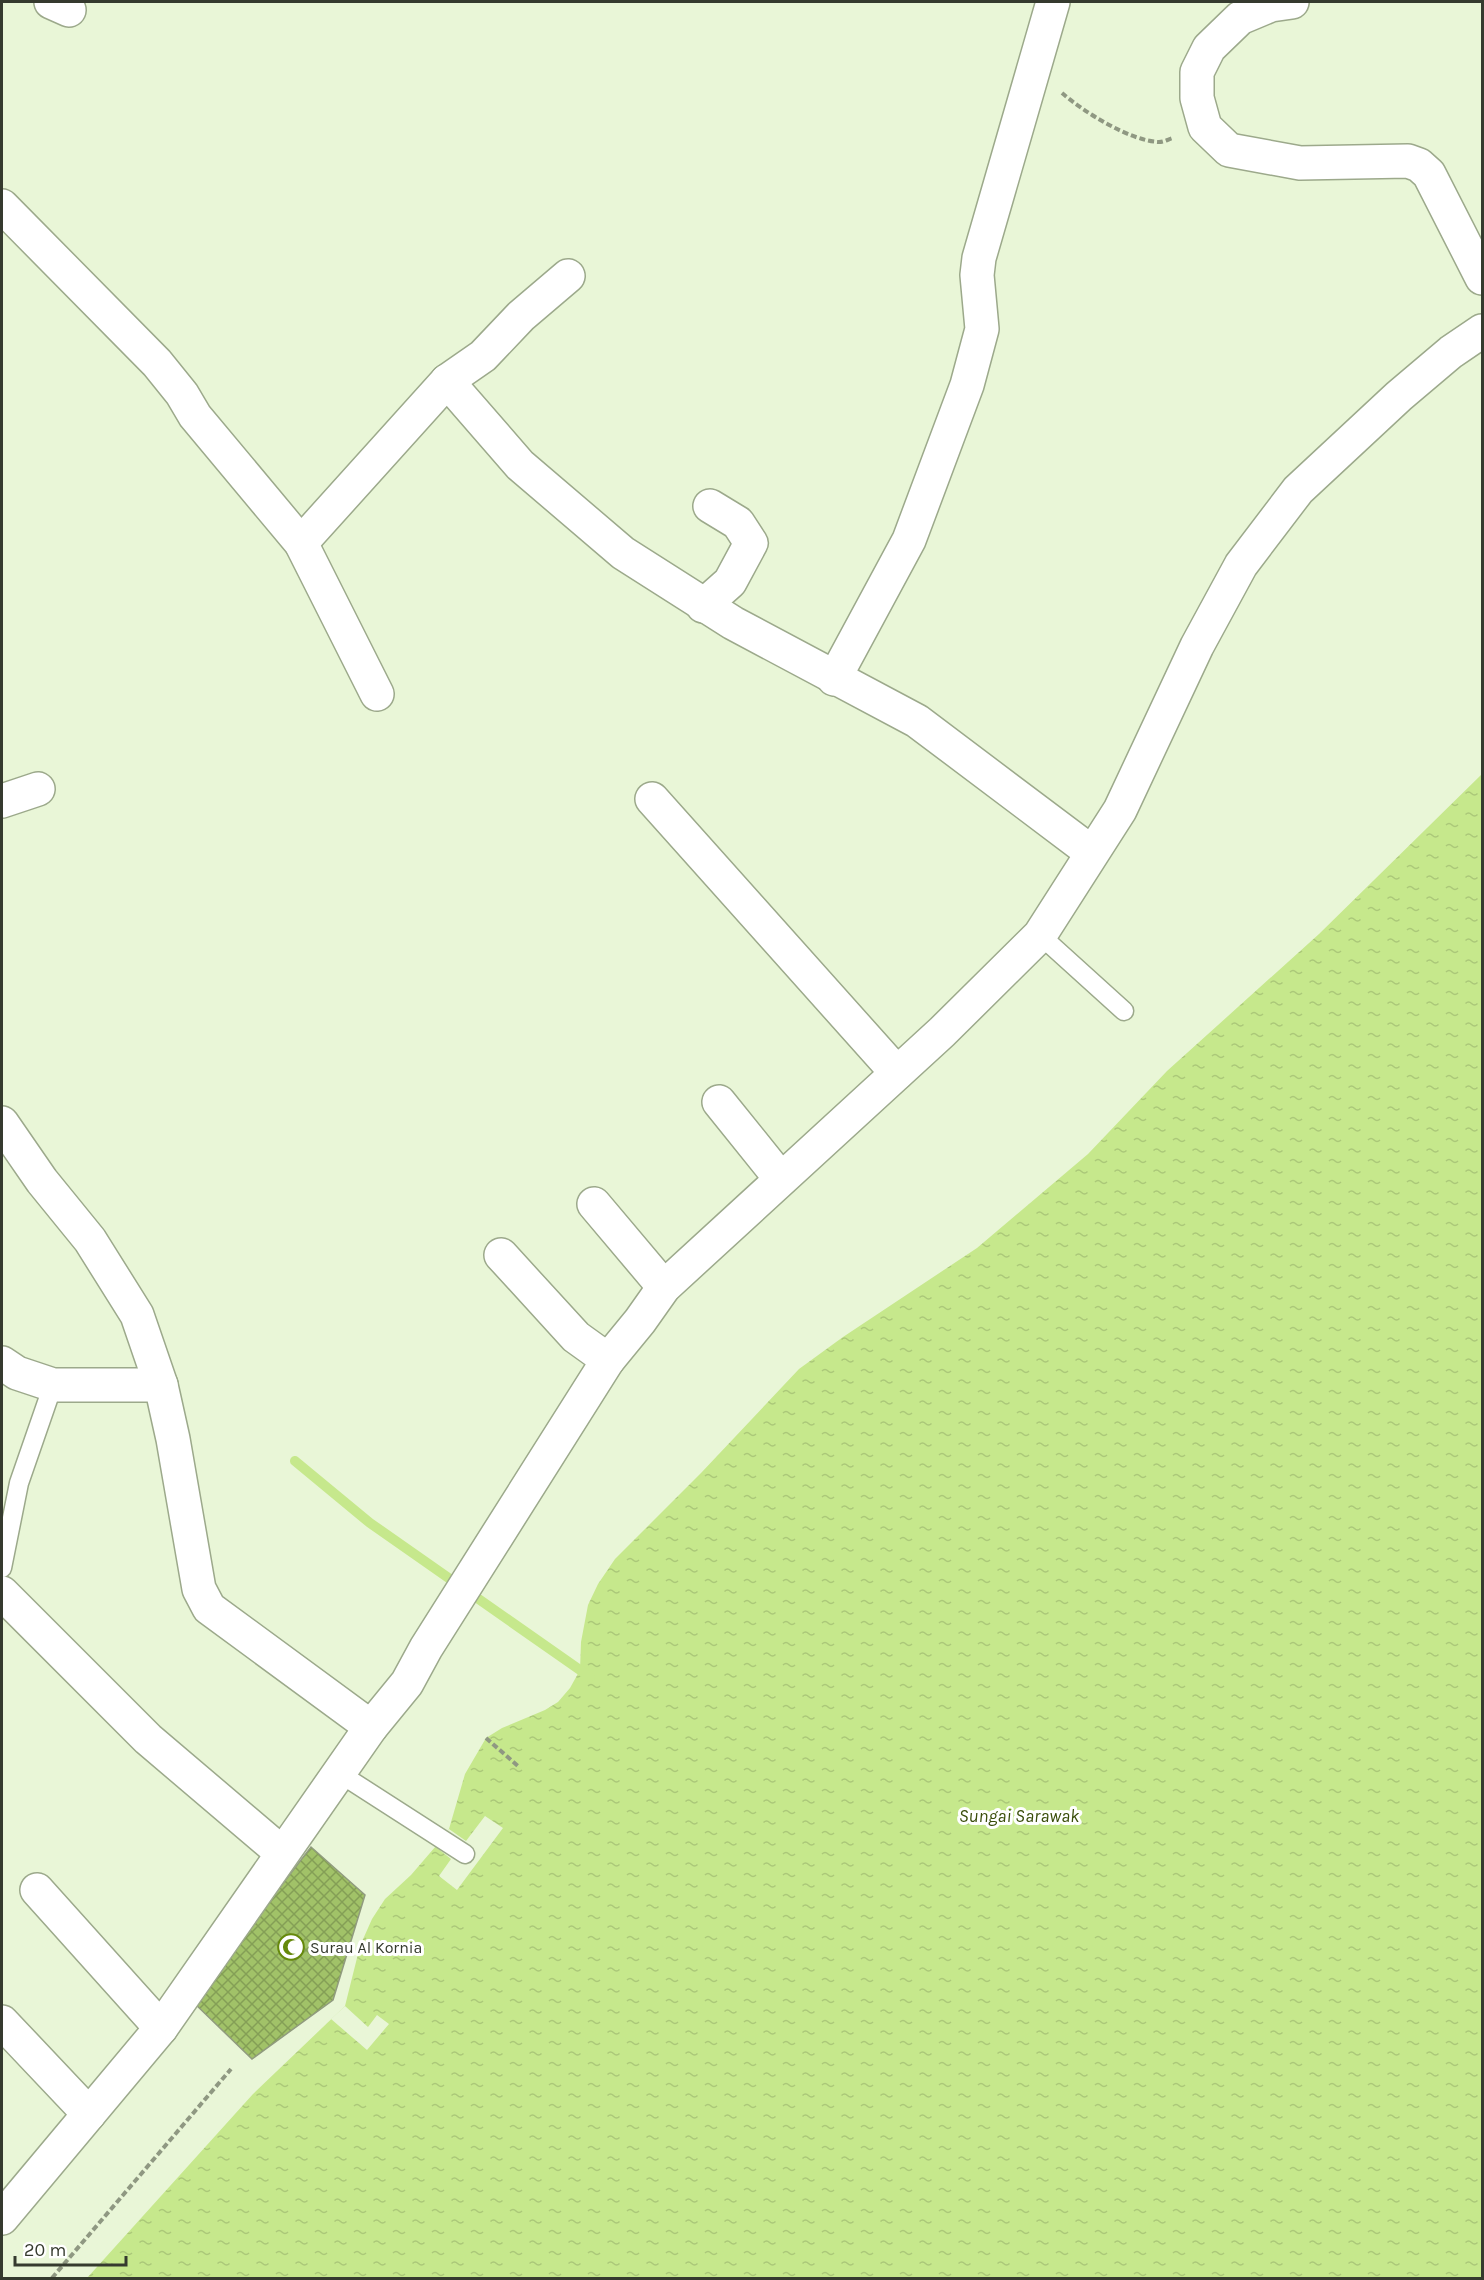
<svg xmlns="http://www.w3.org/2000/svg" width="1484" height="2280" viewBox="0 0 1484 2280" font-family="Karla,sans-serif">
<defs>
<pattern id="water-ripples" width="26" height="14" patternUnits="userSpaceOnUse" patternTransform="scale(1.5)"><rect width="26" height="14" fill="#c6e88c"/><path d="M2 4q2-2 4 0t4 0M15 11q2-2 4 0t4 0" fill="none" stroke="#abc879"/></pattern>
<pattern id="building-cross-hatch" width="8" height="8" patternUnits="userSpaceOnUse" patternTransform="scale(1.5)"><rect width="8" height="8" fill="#a1c268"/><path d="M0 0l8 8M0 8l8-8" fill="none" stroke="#849f56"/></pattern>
</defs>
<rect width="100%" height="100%" fill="#e9f6d7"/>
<path fill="url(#water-ripples)" d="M1482,774V2278H87L253,2094L345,2006L360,1946L372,1919L385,1899L411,1875L442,1839L449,1829L465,1774L486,1738L502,1728L545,1710L558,1702L570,1688L580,1670L581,1642L588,1605L598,1584L615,1559L701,1473L799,1369L843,1337L977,1248L1088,1154L1167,1071L1319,934Z"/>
<g fill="#e9f6d7">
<path d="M485,1816L503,1828L457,1890L439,1876L451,1859L436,1847L449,1829L466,1841Z"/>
<path d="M345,2006L368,2027L377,2015L389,2024L367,2050L331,2019Z"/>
</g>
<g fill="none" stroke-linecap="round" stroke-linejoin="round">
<path stroke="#c6e88c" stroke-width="10" d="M295,1461L370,1523L590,1677"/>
</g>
<path fill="url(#building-cross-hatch)" stroke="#909b7e" stroke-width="1.5" d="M311,1847L365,1895L333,2000L252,2059L192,2001Z"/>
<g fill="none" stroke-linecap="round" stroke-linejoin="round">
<g stroke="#9ca98b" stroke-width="21">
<g id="service">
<path d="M1040,935L1124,1011"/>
<path d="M2,1568L19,1483L53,1385"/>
<path d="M339,1773L465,1854"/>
</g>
</g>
<g stroke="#9ca98b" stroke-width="36">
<g id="minor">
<path d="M51,2L69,10"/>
<path d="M1292,2L1271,5L1240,18L1209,48L1197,72V98L1205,127L1229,150L1300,163L1408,161L1419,165L1429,174L1482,278"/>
<path d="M2,206L157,363L182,394L195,416L301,543L377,694"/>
<path d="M447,381L520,465L623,553L733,623L917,721L1091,852"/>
<path d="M301,543L447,381L483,356L521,316L568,276"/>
<path d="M703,606L730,582L751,543L738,523L710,506"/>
<path d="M834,679L909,540L967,385L982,329L977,275L979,258L1053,2"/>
<path d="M652,799L897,1073"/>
<path d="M2,801L38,789"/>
<path d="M719,1102L781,1179"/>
<path d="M2,1123L42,1181L90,1240L137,1315L161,1385L173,1439L199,1589L209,1608L371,1727"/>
<path d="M594,1204L664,1287"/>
<path d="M501,1255L576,1337L608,1360"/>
<path d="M2,1363L17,1373L53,1385H161"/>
<path d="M2,1593L148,1739L282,1853"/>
<path d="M37,1890L161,2028"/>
<path d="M2,2022L89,2114"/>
<path d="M2,2218L161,2028L371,1727L407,1683L426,1648L608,1360L640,1321L664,1287L942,1032L1040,935L1120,810L1197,646L1241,565L1298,490L1399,396L1451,352L1482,331"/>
</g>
</g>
<g stroke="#8f9882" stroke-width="4" stroke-dasharray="6 3" stroke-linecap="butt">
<path d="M1062,93C1084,112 1130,141 1159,142C1164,142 1169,139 1173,138"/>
<path d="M486,1738L518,1766"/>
<path d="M52,2278L231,2069"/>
</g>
<use href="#service" stroke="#fff" stroke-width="18"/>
<use href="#minor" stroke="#fff" stroke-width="33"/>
</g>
<defs>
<g id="mosque-ring" transform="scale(1.35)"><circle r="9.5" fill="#fff" stroke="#66890b" stroke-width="1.5"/><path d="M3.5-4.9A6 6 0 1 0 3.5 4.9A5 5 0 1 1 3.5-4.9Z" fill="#66890b"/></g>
</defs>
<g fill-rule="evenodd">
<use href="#mosque-ring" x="291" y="1947"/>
</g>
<g text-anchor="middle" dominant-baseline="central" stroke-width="6" stroke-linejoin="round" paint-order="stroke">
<g font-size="16" fill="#353a2e" stroke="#fff" text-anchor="start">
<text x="310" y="1947">Surau Al Kornia</text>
</g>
<g font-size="18" font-style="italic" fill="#394d09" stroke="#fff">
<text x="1019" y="1816">Sungai Sarawak</text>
</g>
</g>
<rect width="1484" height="2280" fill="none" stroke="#353a2e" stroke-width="6"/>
<path d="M15 2256v9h111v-9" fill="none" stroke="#353a2e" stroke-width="3"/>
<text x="24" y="2256" font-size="18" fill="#353a2e" stroke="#ffffff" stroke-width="4.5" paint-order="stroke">20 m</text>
</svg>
